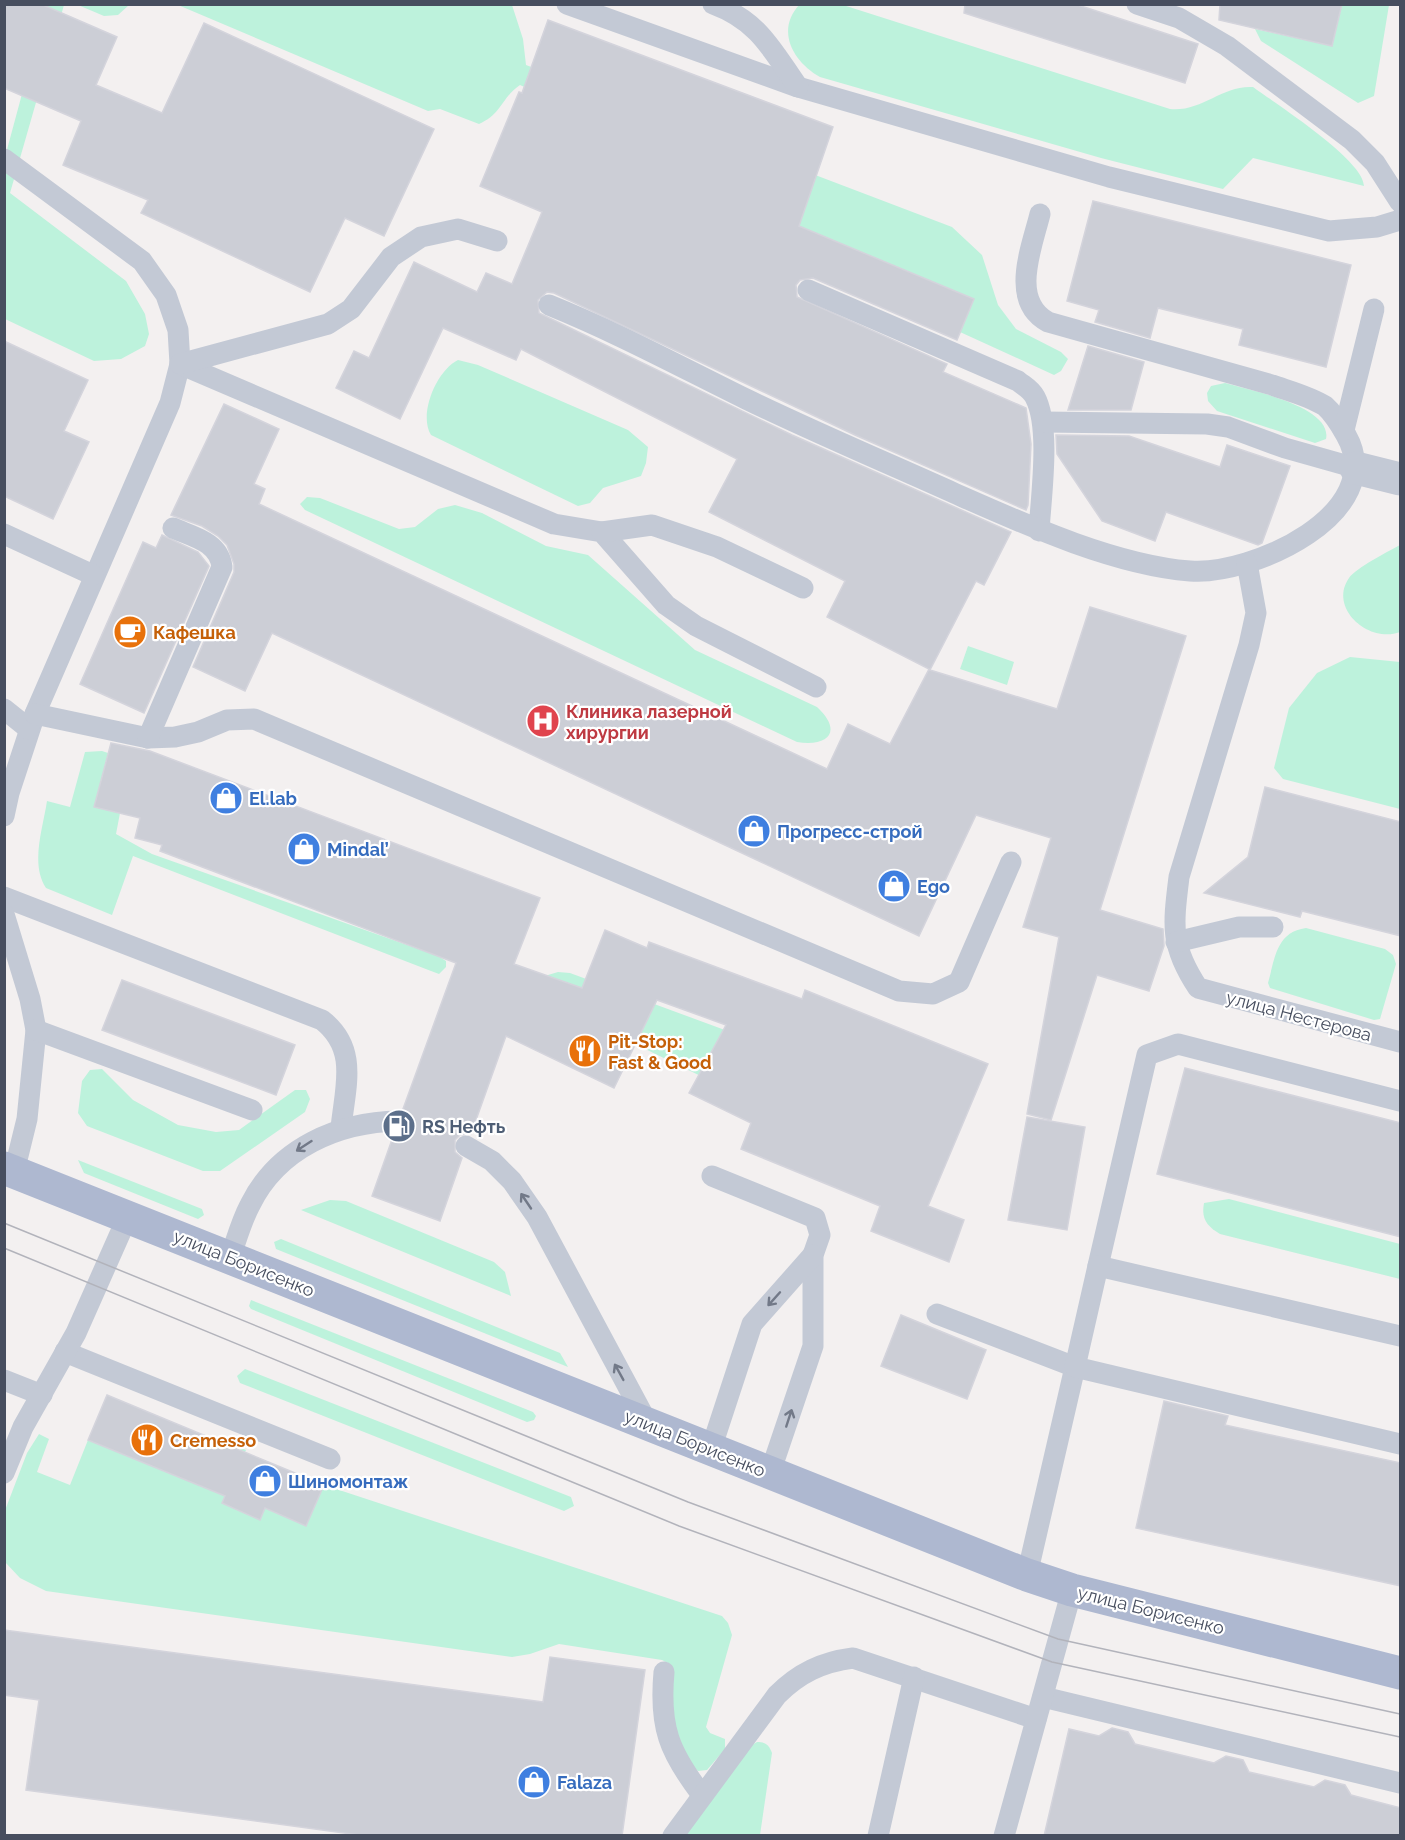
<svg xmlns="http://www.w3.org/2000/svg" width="1405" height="1840" viewBox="0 0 1405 1840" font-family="Raleway,sans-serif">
<rect width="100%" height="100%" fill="#f3f0f0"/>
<g fill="#bdf2dc">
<path d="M800,4L843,5L1170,109C1202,112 1222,85 1253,87C1276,104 1364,160 1364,186L1253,158L1223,189L1101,158L820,77C793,62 775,30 800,4Z"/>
<path d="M46,5H64L10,193L126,281L145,314L149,334L145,346L121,359L94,361L5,319V157Z"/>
<path d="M78,5H129L118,15L104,16Z"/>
<path d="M178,5H512L523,39L526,65L952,227L982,255L998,305L1016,329L1061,352L1068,359L1061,371L1054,375L960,332L811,237L594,118L520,85C501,98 502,114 479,124L440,109L428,111Z"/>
<path d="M1342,5H1389L1374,96L1358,103L1261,41L1255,29L1332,46Z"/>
<path d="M458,360L478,365L628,430L648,447L646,463L641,476L603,488L590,503L578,506L431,435C418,414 437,370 458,360Z"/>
<path d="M1225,383C1248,390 1333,406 1326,439L1315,443L1217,411L1208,401L1207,393L1211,386Z"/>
<path d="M307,497L320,498L399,529L415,527L438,509L455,505L482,513L546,546L588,555L695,650L817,707C843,731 829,747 797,742L305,510L300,504Z"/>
<path d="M1400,545V632C1369,644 1328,608 1349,578C1356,568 1389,551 1400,545Z"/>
<path d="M968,646L1014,662L1007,685L960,669Z"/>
<path d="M1350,657L1400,662V809L1283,779L1274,768L1289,708L1317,673Z"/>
<path d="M102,751L108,753L94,807L120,813L116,834L152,854L438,956L446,961V967L439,974L431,971L133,856L112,915L46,888C30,864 43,828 47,801L70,807L85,752Z"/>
<path d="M1306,928L1385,949L1393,955L1396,964L1380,1019L1374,1020L1270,988L1268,983C1275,959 1276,932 1306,928Z"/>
<path d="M558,972L570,973L733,1033L717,1084L551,1003L538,978Z"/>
<path d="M102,1069L133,1100L178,1125L216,1132L239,1130L295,1090H306L310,1099L305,1112L220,1171H203L87,1126L78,1113L82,1081L90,1070Z"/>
<path d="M78,1160L202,1209L204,1215L198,1219L84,1173Z"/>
<path d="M1229,1199L1400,1244V1279L1220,1234C1207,1226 1201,1219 1204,1203Z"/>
<path d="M330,1200L346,1201L494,1262L505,1272L511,1296L301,1210Z"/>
<path d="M281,1239L560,1353L568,1367L276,1249L274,1242Z"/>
<path d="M251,1300L533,1412L536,1416L534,1420L527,1422L251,1309L249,1306Z"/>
<path d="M245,1369L571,1497L574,1506L564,1511L240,1383L237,1376Z"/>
<path d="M39,1434L49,1439L37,1472L70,1485L88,1440L188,1481L207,1435L246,1450L222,1503L265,1508L306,1526L324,1485L722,1616L728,1623L732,1635L706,1727L710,1733L725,1739V1749L707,1770L698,1771C669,1747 671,1699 670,1664L662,1660L559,1644L530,1654L512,1657L46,1591L20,1578L5,1562L4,1513L27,1453Z"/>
<path d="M757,1742C766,1742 769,1745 772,1753L760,1835L683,1836L752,1745Z"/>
</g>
<g fill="#ccced6" stroke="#d4d4dc" stroke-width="1.5">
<path d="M4,4H41L117,37L96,85L162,113L204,23L434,129L384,236L345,218L310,292L141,213L148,200L63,165L81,121L4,88Z"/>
<path d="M965,4H1075L1198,44L1185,83L964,13Z"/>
<path d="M1220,4H1342L1332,46L1219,20Z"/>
<path d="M548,20L833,127L799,226L974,299L957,340L813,278L800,280L796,285L797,297L947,364L943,372L1026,408L1031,444L1028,505L1026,510L855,435L554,293L547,292L538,300L539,313L792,435L1011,532L984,585L976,581L930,670L1057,709L1090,607L1186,636L1100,910L1163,929L1164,946L1149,991L1097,975L1051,1120L1027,1114L1059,937L1023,927L1051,838L976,815L919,936L272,633L245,691L193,667L234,572V564L227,545L218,536L202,526L171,515L224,404L279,429L254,484L265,489L259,504L827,769L848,724L890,744L929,669L827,617L845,581L709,512L737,459L521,349L516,360L443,328L400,419L336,388L354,351L369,358L414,262L477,292L486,273L512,284L542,212L480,186L519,92L522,93Z"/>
<path d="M1093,201L1351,265L1326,367L1239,345L1243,329L1158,308L1150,338L1095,322L1099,310L1067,301Z"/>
<path d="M4,341L88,380L64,431L89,442L53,519L4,496Z"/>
<path d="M1088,346L1144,362L1131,410H1068Z"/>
<path d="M1056,435L1129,436L1220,467L1227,445L1290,466L1262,543L1258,545L1166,512L1155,541L1102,521L1057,454Z"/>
<path d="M162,535L198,552L209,566L144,713L80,684L143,542L156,548Z"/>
<path d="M111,743L150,751L540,898L514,964L582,988L605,930L647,948L649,942L802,999L805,990L988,1064L928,1206L964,1220L949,1262L871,1231L880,1206L741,1149L751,1123L689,1093L726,1025L657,1000L614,1088L506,1036L471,1134L460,1135L455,1140V1152L462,1158L440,1221L372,1196L394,1134L406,1132L411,1126L410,1114L403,1109L456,963L160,851L162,845L135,838L140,818L94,807Z"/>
<path d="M1265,787L1401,822V936L1302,911L1300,917L1204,893L1248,857Z"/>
<path d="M122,980L295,1045L276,1095L102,1030Z"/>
<path d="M1185,1068L1401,1123V1237L1157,1174Z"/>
<path d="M1027,1117L1085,1127L1067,1230L1008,1220Z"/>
<path d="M901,1315L986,1350L967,1399L881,1366Z"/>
<path d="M107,1395L324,1485L306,1526L265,1508L260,1520L222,1503L225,1496L88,1440Z"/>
<path d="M1164,1401L1228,1416L1225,1425L1401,1463V1586L1136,1528Z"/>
<path d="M4,1630L543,1702L550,1657L645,1670L622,1836H366L26,1790L39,1700L4,1695Z"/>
<path d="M1112,1728L1128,1732L1135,1744L1214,1763L1226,1756L1243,1760L1249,1772L1314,1787L1325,1780L1345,1785L1351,1795L1401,1808V1836H1044L1069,1729L1099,1736Z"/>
</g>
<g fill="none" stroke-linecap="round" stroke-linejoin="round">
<g stroke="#c3c9d5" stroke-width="21">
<path d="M567,4L798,87L1109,177L1329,231L1377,227L1400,220"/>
<path d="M713,4C759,21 772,50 798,87"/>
<path d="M1137,4L1179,18L1227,46L1352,140L1375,163L1400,202"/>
<path d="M4,159L142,261L166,295L178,330L180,364L170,403L35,714L9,793L4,816"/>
<path d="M808,290L1018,381C1024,386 1031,389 1035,397C1051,427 1041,496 1039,531"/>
<path d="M549,305C616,332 681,367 746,399C814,432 885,462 954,493C1024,524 1114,565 1190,571C1252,576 1390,513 1346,435C1341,426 1333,413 1325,406C1309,396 1289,391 1272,385L1048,322C1009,301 1032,247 1040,214"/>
<path d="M180,364L554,524L602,532L666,605L696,626L816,687"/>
<path d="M180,364L328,324L351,309L391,257L421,237L458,229L497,241"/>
<path d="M1043,422L1207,424L1228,427L1285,448L1356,468"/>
<path d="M1344,430L1374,309"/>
<path d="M602,532L652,525L717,547L803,588"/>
<path d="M4,534L93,575"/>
<path d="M1247,563L1256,613L1249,645L1179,877C1173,926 1170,946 1198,988L1400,1042"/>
<path d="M4,709L29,729"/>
<path d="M35,714L148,738L175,737L198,732L227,720L254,719L899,991L933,994L959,982L1011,862"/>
<path d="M148,738L222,567C219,542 194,537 173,528"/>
<path d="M4,897L322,1020C359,1049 345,1087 341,1128"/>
<path d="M4,914L30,999L36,1030L27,1119L14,1172"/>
<path d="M1176,942L1239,927H1273"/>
<path d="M36,1030L252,1110"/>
<path d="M466,1146L492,1161L512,1181L537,1217L648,1424"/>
<path d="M712,1176L815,1218L820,1235L813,1255V1346L770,1473"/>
<path d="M230,1258C236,1241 241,1222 250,1205C278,1148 338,1122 399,1121"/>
<path d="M1098,1266L1147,1055L1178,1044L1400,1101"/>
<path d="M937,1314L1075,1367L1027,1575"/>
<path d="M1400,1336L1098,1266L1075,1367L1400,1444"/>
<path d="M65,1352L330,1459"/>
<path d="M4,1380L42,1395"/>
<path d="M711,1449L752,1324L813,1255"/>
<path d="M4,1473L23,1427L76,1333L127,1218"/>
<path d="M664,1672C659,1727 669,1752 702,1795"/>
<path d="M1043,1697L1400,1783"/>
<path d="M673,1836L777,1695C799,1673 822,1662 853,1658L1036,1719"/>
<path d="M878,1836L914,1677"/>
<path d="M1004,1836L1072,1590"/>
</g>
<path stroke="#c3c9d5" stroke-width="33" d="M1356,468L1400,479"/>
<path stroke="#aeb8d0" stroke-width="33" d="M4,1168L1027,1575L1072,1590L1400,1673"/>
<g stroke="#b2b3bb" stroke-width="1.5">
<path d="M4,1223L688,1502L1058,1639L1400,1714"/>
<path d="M4,1248L679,1526L1052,1662L1400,1737"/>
</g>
</g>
<defs><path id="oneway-shaft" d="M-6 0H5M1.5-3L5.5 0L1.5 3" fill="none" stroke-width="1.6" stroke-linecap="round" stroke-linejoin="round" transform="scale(1.5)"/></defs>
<g stroke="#727988">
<use href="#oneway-shaft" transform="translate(304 1146) rotate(147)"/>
<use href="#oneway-shaft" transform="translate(526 1201) rotate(-124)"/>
<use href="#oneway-shaft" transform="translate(774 1299) rotate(132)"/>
<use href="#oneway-shaft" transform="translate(619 1372) rotate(-119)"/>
<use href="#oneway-shaft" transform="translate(789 1418) rotate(-72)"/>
</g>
<defs>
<g id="cafe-disc" transform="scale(1.725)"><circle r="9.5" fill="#e8710a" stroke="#fff"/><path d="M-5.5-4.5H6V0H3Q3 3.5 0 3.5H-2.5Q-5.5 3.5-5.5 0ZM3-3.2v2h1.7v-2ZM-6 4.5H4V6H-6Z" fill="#fff"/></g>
<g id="hospital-disc" transform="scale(1.725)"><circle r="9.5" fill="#e0444e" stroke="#fff"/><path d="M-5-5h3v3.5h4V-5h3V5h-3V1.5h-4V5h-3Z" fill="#fff"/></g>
<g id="shop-disc" transform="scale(1.725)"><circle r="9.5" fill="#3f7fe0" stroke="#fff"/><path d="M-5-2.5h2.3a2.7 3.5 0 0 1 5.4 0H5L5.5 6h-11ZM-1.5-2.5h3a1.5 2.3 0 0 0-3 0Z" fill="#fff"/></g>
<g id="restaurant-disc" transform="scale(1.725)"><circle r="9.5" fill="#e8710a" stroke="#fff"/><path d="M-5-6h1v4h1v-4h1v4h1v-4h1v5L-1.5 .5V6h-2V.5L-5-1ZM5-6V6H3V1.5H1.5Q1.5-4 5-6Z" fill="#fff"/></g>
<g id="fuel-disc" transform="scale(1.725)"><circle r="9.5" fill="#5c6f8a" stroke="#fff"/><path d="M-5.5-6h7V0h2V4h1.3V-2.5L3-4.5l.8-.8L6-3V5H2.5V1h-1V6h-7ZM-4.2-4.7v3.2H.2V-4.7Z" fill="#fff"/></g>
</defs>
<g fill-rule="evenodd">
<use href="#cafe-disc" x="130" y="632"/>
<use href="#hospital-disc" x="543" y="721"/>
<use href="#shop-disc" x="226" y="798"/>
<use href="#shop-disc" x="754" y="831"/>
<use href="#shop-disc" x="304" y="849"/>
<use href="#shop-disc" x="894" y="886"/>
<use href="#restaurant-disc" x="585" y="1051"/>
<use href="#fuel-disc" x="399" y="1126"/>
<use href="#restaurant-disc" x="147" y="1440"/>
<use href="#shop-disc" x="265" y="1481"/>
<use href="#shop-disc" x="534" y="1782"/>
</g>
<g text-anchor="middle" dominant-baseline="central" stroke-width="4.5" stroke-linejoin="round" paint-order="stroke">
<g font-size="18" font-weight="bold" fill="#c56008" stroke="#fff" text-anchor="start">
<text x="153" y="632">Кафешка</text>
<text x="608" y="1041">Pit-Stop:<tspan x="608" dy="21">Fast &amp; Good</tspan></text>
<text x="170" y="1440">Cremesso</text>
</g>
<g font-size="18" font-weight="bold" fill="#be3a42" stroke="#fff" text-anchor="start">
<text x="566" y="711">Клиника лазерной<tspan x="566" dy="21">хирургии</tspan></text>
</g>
<g font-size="18" font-weight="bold" fill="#366cbe" stroke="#fff" text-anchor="start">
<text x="249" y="798">El.lab</text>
<text x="777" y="831">Прогресс-строй</text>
<text x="327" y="849">Mindal’</text>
<text x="917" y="886">Ego</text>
<text x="288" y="1481">Шиномонтаж</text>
<text x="557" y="1782">Falaza</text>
</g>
<g font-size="18" fill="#474e5f" stroke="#fff">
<text transform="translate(1299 1016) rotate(15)">улица Нестерова</text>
<text transform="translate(244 1263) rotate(22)">улица Борисенко</text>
<text transform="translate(695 1443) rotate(22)">улица Борисенко</text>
<text transform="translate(1151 1610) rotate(14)">улица Борисенко</text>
</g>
<g font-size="18" font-weight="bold" fill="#4e5e75" stroke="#fff" text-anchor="start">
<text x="422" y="1126">RS Нефть</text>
</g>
</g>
<rect width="1405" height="1840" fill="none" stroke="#474e5f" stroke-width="12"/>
</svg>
